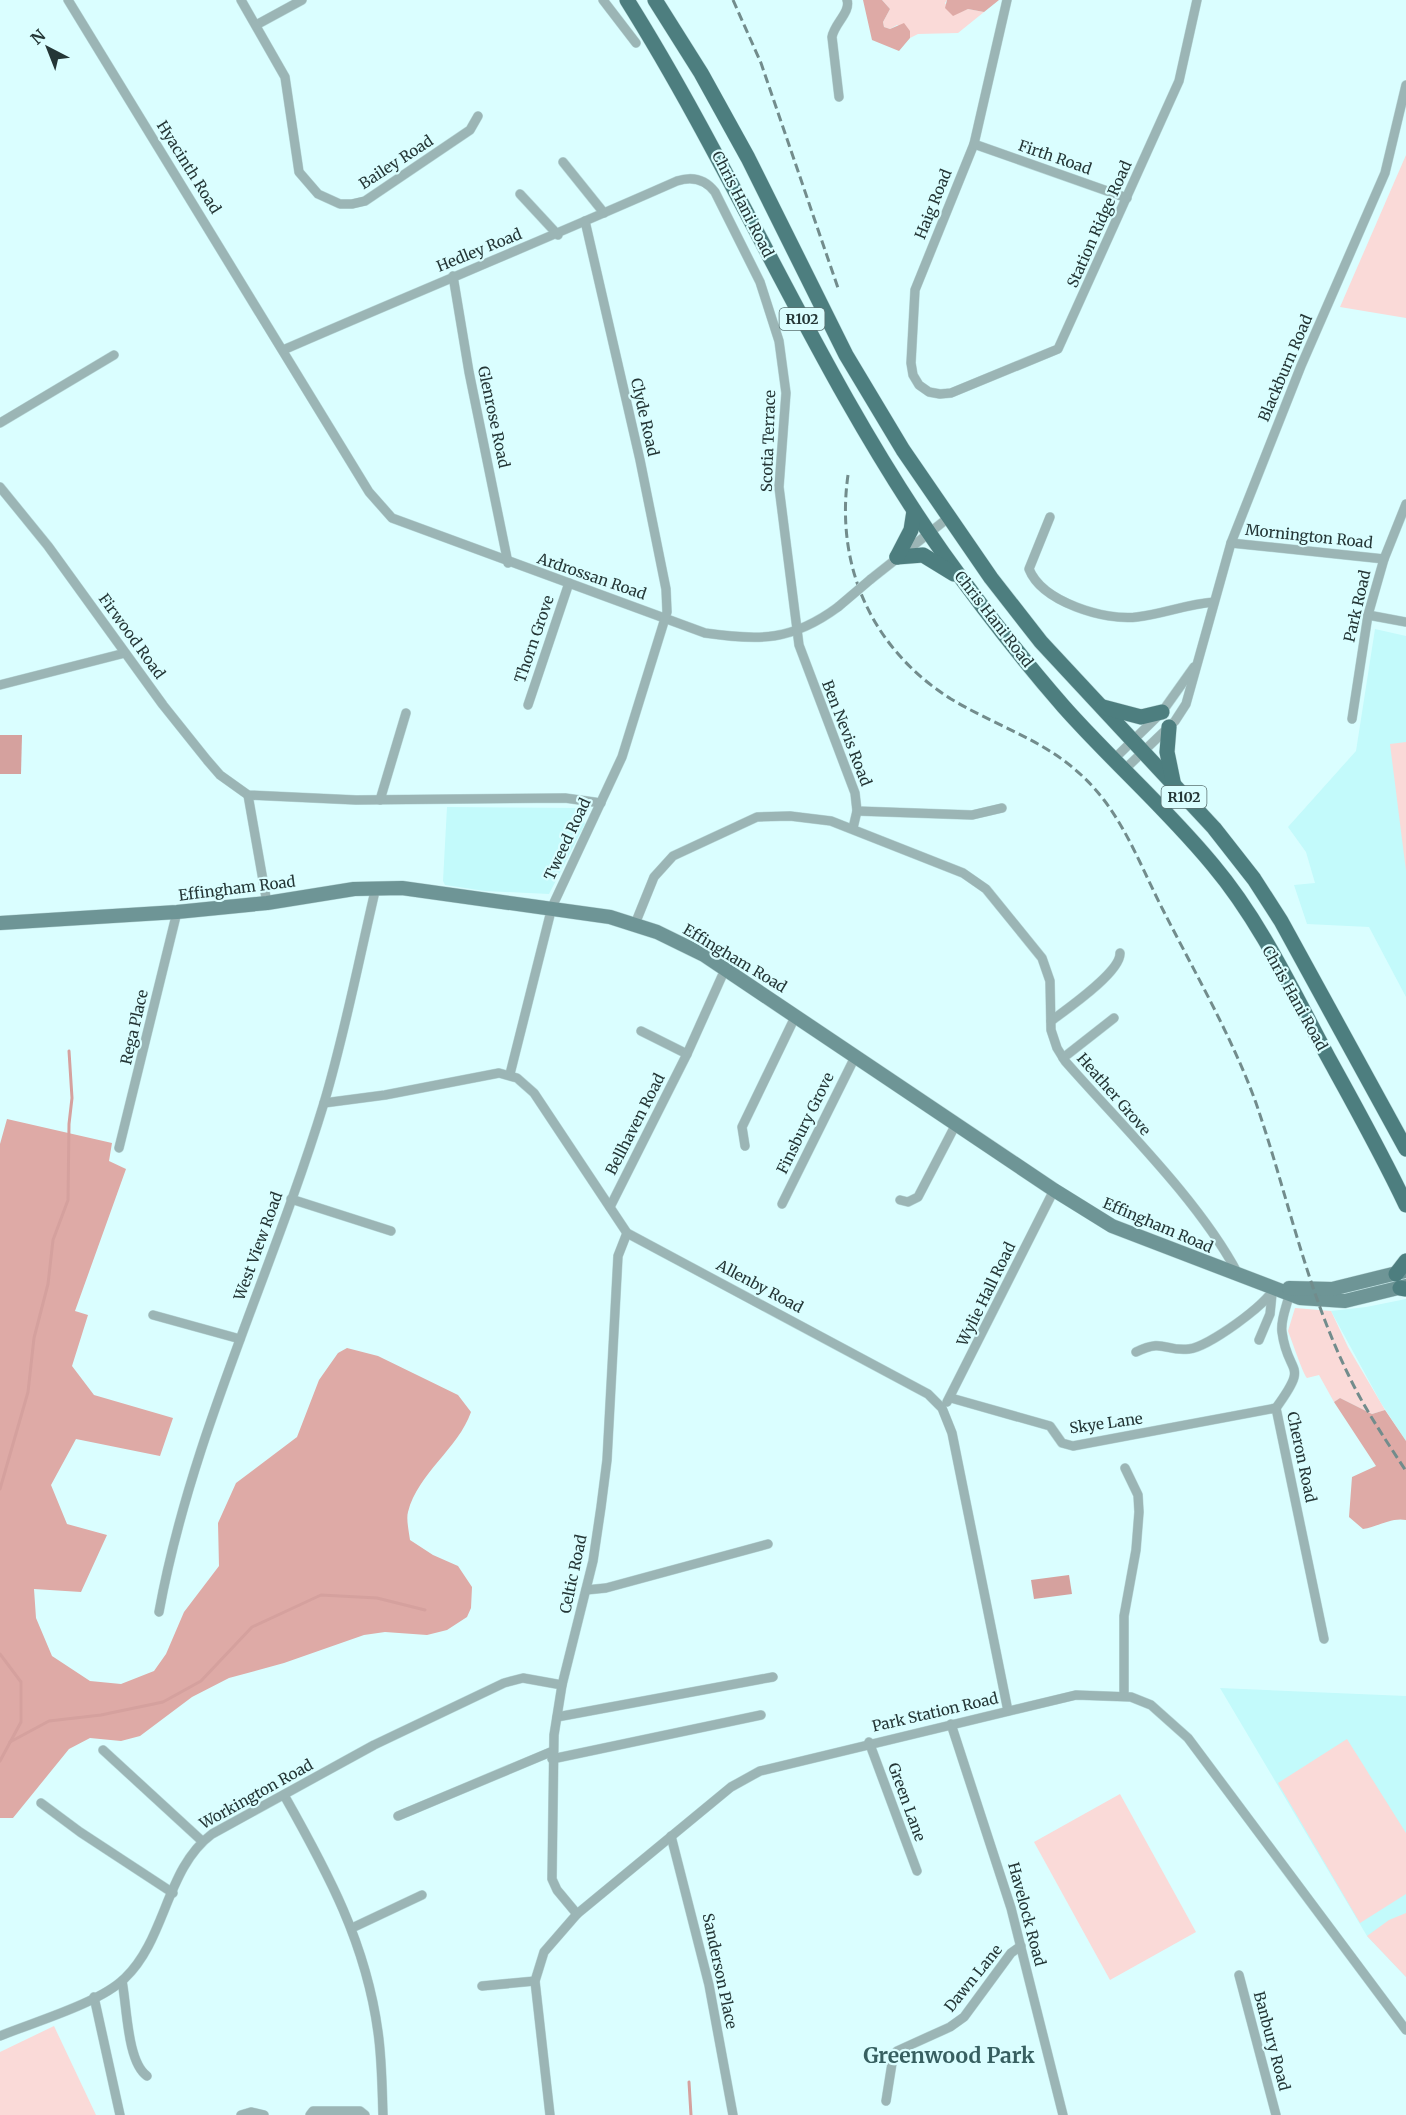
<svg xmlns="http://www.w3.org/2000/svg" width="1406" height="2115" viewBox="0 0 1406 2115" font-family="Merriweather,serif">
<rect width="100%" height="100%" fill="#dafeff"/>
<g fill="#c3fafb">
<path d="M1375,629L1406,636V997L1369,927L1307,924L1294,885L1315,883L1306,852L1288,827L1356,751Z"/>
<path d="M447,807L579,808L585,824L549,894L485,891L445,885L443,881Z"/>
<path d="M1406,1299V1441L1381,1403L1331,1311L1366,1307Z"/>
<path d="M1220,1688L1406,1696V1977L1367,1936Z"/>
</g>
<g fill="#fadad8">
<path d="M882,0H947L945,3L953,15L968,9L984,12L958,33L918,34L910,38V31L897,25L890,29L884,27L883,22L890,9Z"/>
<path d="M1406,155V318L1340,307Z"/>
<path d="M1406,742V871L1390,744Z"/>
<path d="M1295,1308L1331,1311L1348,1347L1385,1410L1372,1414L1340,1398L1334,1402L1319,1375L1307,1378C1303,1374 1292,1341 1288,1331Z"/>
<path d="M1347,1739L1406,1833V1894L1360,1923L1278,1783Z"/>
<path d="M1120,1794L1196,1932L1110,1980L1034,1842Z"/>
<path d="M1406,1913V1977L1367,1936L1389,1920Z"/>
<path d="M54,2026L96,2115H0V2052Z"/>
</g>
<g fill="#deaaa6">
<path d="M863,0H882L890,9L883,22L884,27L890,29L904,23L910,31V38L899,51L872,40Z"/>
<path d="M947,0H999L984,12L968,9L953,16L945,8Z"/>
<path d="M7,1119L112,1143L109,1161L126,1169L75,1311L88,1315L72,1366L94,1395L173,1418L160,1456L76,1439L51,1485L67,1524L107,1535L81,1592L34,1589L36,1618L52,1656L90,1681L121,1684L154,1671L166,1654L184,1612L219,1566L218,1523L236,1483L297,1437L319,1380L338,1353L347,1348L378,1356L458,1395L471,1412C458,1449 418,1473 408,1512C406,1519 409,1532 410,1540L433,1555L458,1566L472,1587L471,1608L467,1617L447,1630L427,1635L385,1632L364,1635L284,1663L229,1678L192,1697L140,1736L121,1741L90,1738L69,1749L13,1818H0V1144Z"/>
<path d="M1340,1398L1372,1414L1385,1410L1406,1441V1520C1392,1517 1377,1527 1363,1529L1349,1517L1352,1477L1376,1466L1334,1402Z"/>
</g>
<g fill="#d5a19e">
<path d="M0,735H22L21,774H0Z"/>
<path d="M1069,1575L1072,1594L1034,1599L1031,1580Z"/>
</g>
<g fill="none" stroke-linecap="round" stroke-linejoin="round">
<g stroke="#d5a19e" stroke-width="3">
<path d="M0,1489L28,1392L34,1338L48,1284L53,1240L68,1200L69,1124L72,1098L69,1051"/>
<path d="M0,1654L21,1682V1722L0,1761"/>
<path d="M10,1742L49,1721L101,1715L163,1702L201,1681L252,1627L321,1595L377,1598L425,1610"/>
<path d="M689,2082L691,2115"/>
</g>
<g stroke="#b9dadb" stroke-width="10">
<g id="street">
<path d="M68,0L369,492L392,518L705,633C760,641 792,641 838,607"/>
<path d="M241,0L285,77L299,172L318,194L340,204H352L365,201L470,130L478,116"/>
<path d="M603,0L636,43"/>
<path d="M1007,0L974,144L915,290L911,363L913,375L919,385L929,392L940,394L951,393L1058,349L1179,81L1197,0"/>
<path d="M256,25L302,0"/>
<path d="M839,97L832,37C834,24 851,12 847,0"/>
<path d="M974,144L1127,198"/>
<path d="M563,162L604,213"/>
<path d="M520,194L558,235"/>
<path d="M453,276L469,372L508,563"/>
<path d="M283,350C414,293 546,239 677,181C692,176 705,179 715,192L760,282L779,341L786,393L779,487L799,645L855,793L857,811L853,828"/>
<path d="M0,423L114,355"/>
<path d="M0,487L48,546L163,705L207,760L220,775L248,795L356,800L565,798L601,803"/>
<path d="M1050,517L1029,569C1042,602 1105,621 1137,617C1163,614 1187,604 1214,602"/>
<path d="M1231,543L1384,559"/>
<path d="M871,579L948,518"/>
<path d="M1368,615L1406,622"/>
<path d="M0,685L125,653"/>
<path d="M528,705L569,583"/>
<path d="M1352,719L1368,615L1384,559L1406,504"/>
<path d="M1114,759L1162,712L1194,667"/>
<path d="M1124,770L1175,721L1186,704L1231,543L1301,366L1385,173L1406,85"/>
<path d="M248,795L267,903"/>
<path d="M380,800L406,713"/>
<path d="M857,811L972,815L1002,808"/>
<path d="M635,924L654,877L673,856L757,817L790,816L831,821L963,873L986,889L1042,958L1050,981L1051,1030L1057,1048L1065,1061C1121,1125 1199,1200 1238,1274"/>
<path d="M1051,1021C1067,1009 1121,972 1120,953"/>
<path d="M641,1031L687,1054"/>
<path d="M1063,1058L1114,1018"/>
<path d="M510,1074L552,907L622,757L667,612L666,589L640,460L585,221"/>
<path d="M324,1103L385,1095L499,1073L517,1078L534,1093L627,1233L928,1394L942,1408L952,1433L1008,1711"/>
<path d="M745,1146L742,1127L796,1015"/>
<path d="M119,1148L177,912"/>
<path d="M291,1199L391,1231"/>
<path d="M900,1200L908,1202L918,1197L956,1124"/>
<path d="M782,1204L856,1055"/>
<path d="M610,1207L687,1054L722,976"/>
<path d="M1290,1291C1288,1304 1280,1319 1282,1332C1288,1377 1310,1361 1276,1408L1324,1639"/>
<path d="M153,1315L240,1339"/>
<path d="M1259,1340L1270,1314L1272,1294"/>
<path d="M1136,1352C1164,1338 1165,1352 1189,1349C1208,1347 1268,1304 1275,1287"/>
<path d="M951,1398L1050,1426L1062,1443L1073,1446L1276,1408"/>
<path d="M947,1402L1054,1190"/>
<path d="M586,1590L606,1588L768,1544"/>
<path d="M159,1612C191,1436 272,1274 324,1103C345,1033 359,959 376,887"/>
<path d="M1124,1696V1616L1136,1550L1139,1512L1138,1495L1125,1468"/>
<path d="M557,1717L773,1677"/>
<path d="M951,1724L1011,1908L1063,2115"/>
<path d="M869,1742L917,1871"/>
<path d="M103,1750L202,1841"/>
<path d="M552,1759L761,1715"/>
<path d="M284,1795C328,1873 366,1943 378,2032C382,2060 382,2087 383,2115"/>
<path d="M41,1803L80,1832L173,1893"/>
<path d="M398,1816L553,1751"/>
<path d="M671,1836L709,1985L733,2115"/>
<path d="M577,1914L557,1890L552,1879L554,1735L562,1685L593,1561L601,1507L607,1460L618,1256L627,1233"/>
<path d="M352,1928L422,1895"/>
<path d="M1239,1975L1276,2115"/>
<path d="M122,1981C127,2006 127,2062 147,2076"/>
<path d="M482,1986L535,1981"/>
<path d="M94,1997L120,2115"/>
<path d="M0,2036C34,2022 100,2003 125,1978C166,1939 166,1868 212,1834L374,1745L504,1683L523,1678L562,1685"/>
<path d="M886,2101L893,2057L897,2051L950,2027L964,2017L1011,1953L1021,1946"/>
<path d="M241,2115L251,2112L264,2115"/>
<path d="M310,2115L313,2111H360L365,2115"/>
<path d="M550,2115L535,1981L544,1952L577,1914L731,1787L760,1771L1076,1695L1131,1697L1151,1705L1188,1738L1406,2030"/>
</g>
</g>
<g stroke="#b9dadb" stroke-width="15">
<g id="secondary">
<path d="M0,923L177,912L267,903L354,889L402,888L610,917L657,932L704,955L1054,1190L1112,1226L1300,1298L1345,1301L1406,1286"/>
<path d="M1289,1288L1332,1289L1405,1271"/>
</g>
</g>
<g stroke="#b9dadb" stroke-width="16">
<g id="primary">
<path d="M627,0C740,180 820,379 943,553C981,606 1021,658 1064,707C1112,761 1167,809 1213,865C1261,922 1293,992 1328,1057C1355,1106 1382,1154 1406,1205"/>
<path d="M655,0L701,73L748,158L846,355L903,450L991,578L1041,642L1214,828L1254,879L1281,921L1406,1149"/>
<path d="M897,557L923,555L954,574"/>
<path d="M897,557L911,530L914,511"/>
<path d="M1103,707L1141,717L1162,712"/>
<path d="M1169,727L1167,752L1174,786"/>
<path d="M1396,1274L1406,1261"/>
<path d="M1400,1288L1406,1289"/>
</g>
</g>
<use href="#street" stroke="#9bb5b5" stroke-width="9"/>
<use href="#secondary" stroke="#6e9596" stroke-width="14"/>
<use href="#primary" stroke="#4d7e7f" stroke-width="15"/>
<g stroke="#728c8c" stroke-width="3" stroke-dasharray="9 4.5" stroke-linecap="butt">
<path d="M733,0L761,63L838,288"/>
<path d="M848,475C835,567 872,649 951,699C1008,733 1060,743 1104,800C1129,833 1144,873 1163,910C1194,971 1233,1039 1256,1103C1287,1193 1306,1288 1348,1374C1364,1408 1385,1439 1406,1471"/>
</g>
<g stroke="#b9dadb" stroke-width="10" stroke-linecap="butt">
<path id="street-bridge" d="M838,607L871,579"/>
</g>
<use href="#street-bridge" stroke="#9bb5b5" stroke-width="9"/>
</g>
<g text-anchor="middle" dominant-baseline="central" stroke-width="4.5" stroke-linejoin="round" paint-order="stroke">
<g fill="#dafeff" stroke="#5b7272" stroke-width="1.5">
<rect x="779.5" y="308" width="45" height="22" rx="4.5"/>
<rect x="1161.5" y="786" width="45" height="22" rx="4.5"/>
</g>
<g font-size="14" font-weight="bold" fill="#243636">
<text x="802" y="319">R102</text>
<text x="1184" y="797">R102</text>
</g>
<g font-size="15" fill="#243636" stroke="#dafeff">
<text transform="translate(1055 157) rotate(19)">Firth Road</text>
<text transform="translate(396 162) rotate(-33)">Bailey Road</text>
<text transform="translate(189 167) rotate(58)">Hyacinth Road</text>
<text transform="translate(743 204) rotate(63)">Chris Hani Road</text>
<text transform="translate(933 204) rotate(-68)">Haig Road</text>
<text transform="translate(1099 224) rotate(-66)">Station Ridge Road</text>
<text transform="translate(479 250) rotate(-22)">Hedley Road</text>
<text transform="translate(1285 368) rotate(-67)">Blackburn Road</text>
<text transform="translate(494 417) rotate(78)">Glenrose Road</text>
<text transform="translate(645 417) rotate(77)">Clyde Road</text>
<text transform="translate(768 441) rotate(-88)">Scotia Terrace</text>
<text transform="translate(1309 536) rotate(6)">Mornington Road</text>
<text transform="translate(592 576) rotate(19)">Ardrossan Road</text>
<text transform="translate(1357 606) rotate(-77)">Park Road</text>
<text transform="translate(994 619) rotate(52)">Chris Hani Road</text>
<text transform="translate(132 636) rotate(54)">Firwood Road</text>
<text transform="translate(534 639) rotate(-71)">Thorn Grove</text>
<text transform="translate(847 733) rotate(69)">Ben Nevis Road</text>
<text transform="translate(567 839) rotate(-65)">Tweed Road</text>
<text transform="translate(237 888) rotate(-7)">Effingham Road</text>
<text transform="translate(735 958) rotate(31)">Effingham Road</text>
<text transform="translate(1295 998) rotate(61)">Chris Hani Road</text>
<text transform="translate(134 1027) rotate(-77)">Rega Place</text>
<text transform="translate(1114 1094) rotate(49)">Heather Grove</text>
<text transform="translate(805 1123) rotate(-64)">Finsbury Grove</text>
<text transform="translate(635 1124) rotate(-63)">Bellhaven Road</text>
<text transform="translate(1158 1225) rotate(23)">Effingham Road</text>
<text transform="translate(258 1246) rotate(-70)">West View Road</text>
<text transform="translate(760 1286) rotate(28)">Allenby Road</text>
<text transform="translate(986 1294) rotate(-64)">Wylie Hall Road</text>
<text transform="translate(1106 1423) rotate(-8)">Skye Lane</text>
<text transform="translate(1302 1457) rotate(78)">Cheron Road</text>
<text transform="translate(573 1574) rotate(-78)">Celtic Road</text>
<text transform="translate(935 1712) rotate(-13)">Park Station Road</text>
<text transform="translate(256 1794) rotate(-29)">Workington Road</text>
<text transform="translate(907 1802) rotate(70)">Green Lane</text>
<text transform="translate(1027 1914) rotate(75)">Havelock Road</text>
<text transform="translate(720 1971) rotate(78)">Sanderson Place</text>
<text transform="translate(973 1978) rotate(-51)">Dawn Lane</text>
<text transform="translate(1272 2041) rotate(75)">Banbury Road</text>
</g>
<g font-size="21" font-weight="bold" fill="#376061" stroke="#dafeff">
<text x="949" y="2055">Greenwood Park</text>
</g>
</g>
<g transform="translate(48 48) rotate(318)" stroke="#dafeff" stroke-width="4.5" paint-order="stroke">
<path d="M0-4.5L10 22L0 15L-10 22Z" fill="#243636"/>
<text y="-9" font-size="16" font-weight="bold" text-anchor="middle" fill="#243636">N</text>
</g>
</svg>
